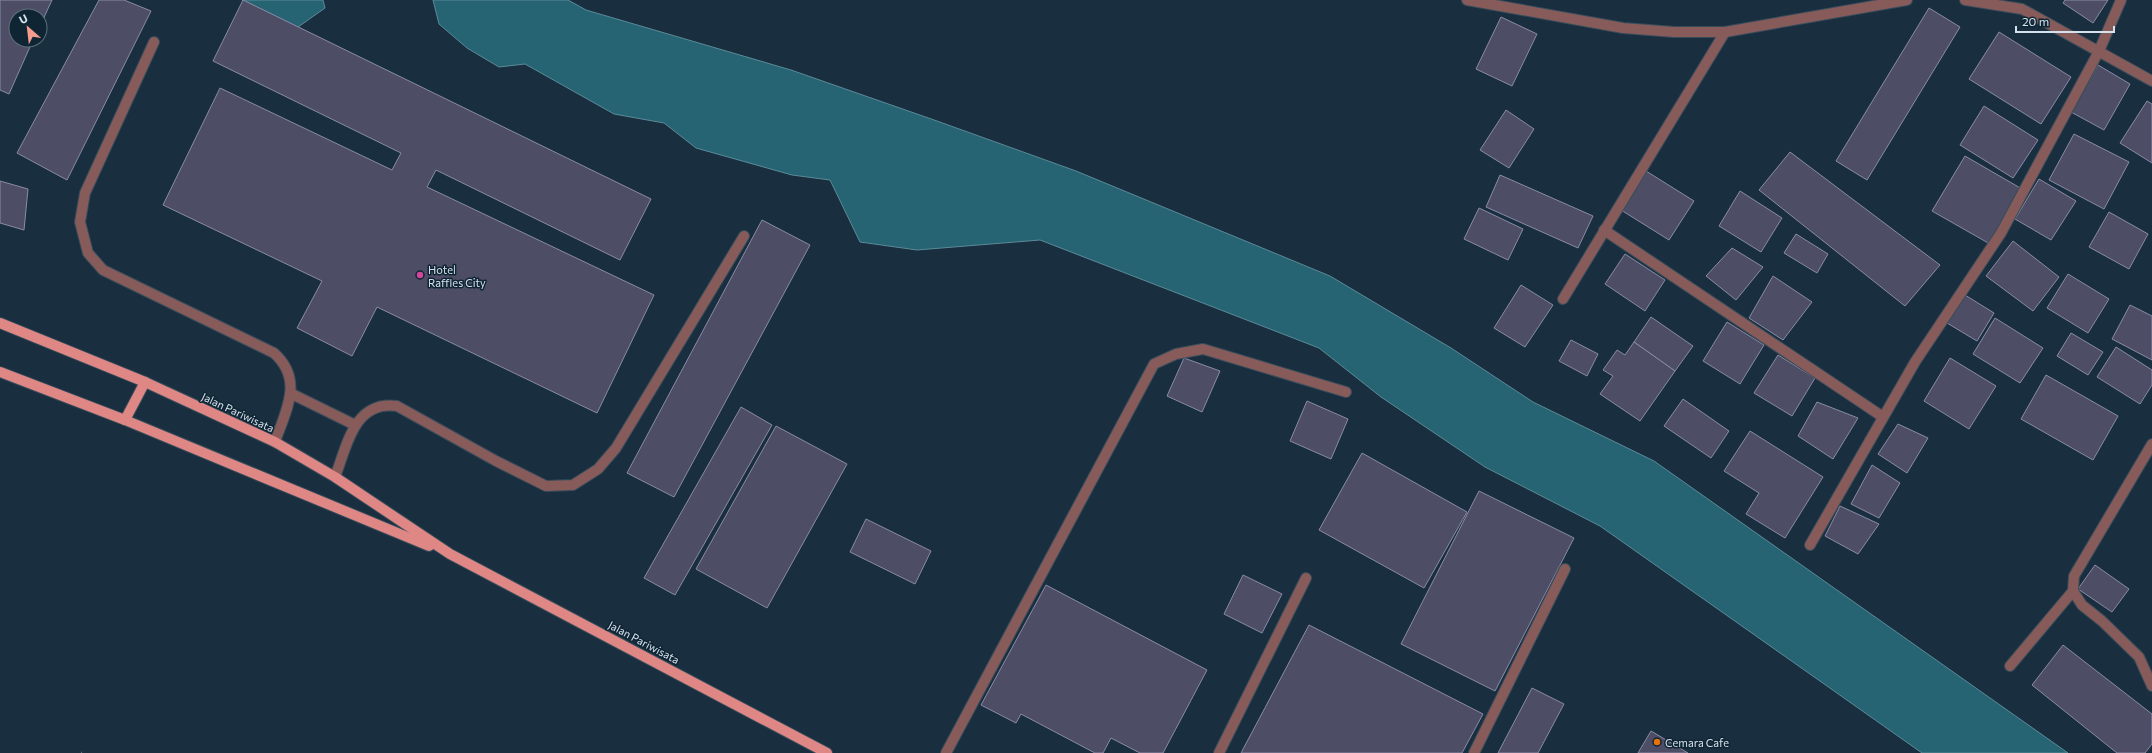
<svg xmlns="http://www.w3.org/2000/svg" width="2152" height="753" viewBox="0 0 2152 753" font-family="Commissioner,sans-serif">
<rect width="100%" height="100%" fill="#192f3f"/>
<g fill="#276473" stroke="#5b8a98">
<path d="M242,0H323L325,8L291,32L256,17Z"/>
<path d="M433,0H568L586,10L791,70L937,121L1076,171L1330,276L1451,348L1533,402L1654,461L2068,753H1922L1600,526L1485,467L1381,397L1319,348L1040,240L917,250L860,242L830,180L792,175L696,148L664,123L614,114L525,64L499,67L467,48L439,24Z"/>
</g>
<g fill="#4d4d66" stroke="#8a8ba7">
<path d="M0,0H52L40,26V16H16V40H33L9,94L0,90Z"/>
<path d="M99,0H124L151,11L67,180L17,153Z"/>
<path d="M243,0L651,199L620,260L436,170L427,187L654,295L597,413L377,307L352,356L297,328L322,281L163,205L220,88L392,170L401,153L213,61Z"/>
<path d="M2065,0H2108L2093,23L2063,3Z"/>
<path d="M1929,8L1960,27L1867,180L1836,161Z"/>
<path d="M1501,17L1537,34L1512,86L1476,69Z"/>
<path d="M1999,32L2071,77L2041,124L1969,79Z"/>
<path d="M2098,65L2130,84L2104,130L2071,112Z"/>
<path d="M2147,101L2152,104V163L2120,143Z"/>
<path d="M1984,106L2038,140L2013,178L1960,145Z"/>
<path d="M1506,110L1534,129L1509,168L1480,150Z"/>
<path d="M2074,134L2129,162L2104,209L2049,180Z"/>
<path d="M1790,152L1940,265L1905,306L1759,190Z"/>
<path d="M1965,156L2022,189L1990,244L1932,211Z"/>
<path d="M1646,171L1694,201L1669,240L1621,210Z"/>
<path d="M1500,175L1593,216L1578,248L1486,207Z"/>
<path d="M2039,179L2076,201L2051,240L2015,219Z"/>
<path d="M0,181L28,189L24,230L0,223Z"/>
<path d="M1740,191L1782,218L1761,252L1719,226Z"/>
<path d="M1479,208L1523,229L1508,260L1464,239Z"/>
<path d="M2109,212L2148,234L2129,269L2089,247Z"/>
<path d="M762,220L810,245L674,497L627,473Z"/>
<path d="M1796,234L1828,254L1817,273L1784,253Z"/>
<path d="M2013,241L2059,277L2033,311L1986,276Z"/>
<path d="M1732,248L1763,267L1736,300L1706,276Z"/>
<path d="M1625,254L1665,280L1645,311L1605,284Z"/>
<path d="M2068,274L2109,299L2088,333L2047,308Z"/>
<path d="M1773,276L1812,302L1783,340L1749,318Z"/>
<path d="M1521,285L1553,305L1525,347L1494,328Z"/>
<path d="M1965,295L1994,313L1977,341L1947,323Z"/>
<path d="M2130,305L2152,316V360L2112,339Z"/>
<path d="M1651,317L1693,346L1675,371L1634,342Z"/>
<path d="M1995,318L2043,348L2020,383L1973,354Z"/>
<path d="M1727,322L1764,345L1740,384L1703,361Z"/>
<path d="M2071,333L2103,352L2088,375L2057,356Z"/>
<path d="M1571,340L1598,354L1587,376L1559,361Z"/>
<path d="M1634,342L1675,371L1640,421L1600,394L1613,376L1603,370L1617,350L1625,355Z"/>
<path d="M2116,347L2152,370V385L2140,404L2097,377Z"/>
<path d="M1778,355L1815,378L1792,416L1754,393Z"/>
<path d="M1184,358L1220,371L1202,412L1167,396Z"/>
<path d="M1950,358L1996,386L1969,429L1924,401Z"/>
<path d="M2046,375L2118,416L2093,460L2021,419Z"/>
<path d="M1683,399L1729,431L1711,458L1664,426Z"/>
<path d="M1307,401L1348,419L1331,459L1290,441Z"/>
<path d="M1817,402L1858,418L1833,459L1798,436Z"/>
<path d="M741,407L772,425L675,595L644,578Z"/>
<path d="M1898,424L1928,438L1907,473L1878,454Z"/>
<path d="M776,426L847,464L767,608L696,569Z"/>
<path d="M1750,431L1823,477L1785,538L1746,514L1759,493L1724,471Z"/>
<path d="M1362,453L1467,512L1424,588L1319,530Z"/>
<path d="M1872,465L1900,483L1879,518L1851,504Z"/>
<path d="M1479,491L1574,538L1495,691L1401,644Z"/>
<path d="M1840,506L1879,524L1858,554L1825,536Z"/>
<path d="M866,519L931,551L915,584L850,552Z"/>
<path d="M2095,565L2129,589L2112,612L2078,589Z"/>
<path d="M1243,575L1282,594L1262,633L1224,614Z"/>
<path d="M1046,585L1207,670L1163,753H1140L1111,738L1103,753H1095L1021,714L1016,723L981,705Z"/>
<path d="M1309,625L1483,714L1462,753H1241Z"/>
<path d="M2063,645L2152,714V744L2145,753H2117L2032,685Z"/>
<path d="M1532,688L1564,704L1538,753H1498Z"/>
<path d="M1651,731L1688,753H1638Z"/>
</g>
<g fill="none" stroke-linecap="round" stroke-linejoin="round">
<g stroke="#374c5b" stroke-width="12">
<g id="lane">
<path d="M154,42L85,193L80,222L88,253L103,270L274,353C304,380 286,410 275,442"/>
<path d="M292,394L355,425"/>
<path d="M335,477C347,446 354,400 397,406L496,461L546,486L573,485L598,469L616,448L744,236"/>
<path d="M946,753L1154,364L1176,354L1203,349L1346,392"/>
<path d="M1219,753L1306,578"/>
<path d="M1474,753L1565,569"/>
</g>
</g>
<g stroke="#374c5b" stroke-width="12">
<g id="street">
<path d="M1467,0L1623,28L1674,32H1725L1907,0"/>
<path d="M1965,0L2022,9L2152,81"/>
<path d="M1604,230L1883,417"/>
<path d="M1563,299L1725,32"/>
<path d="M2152,444L2074,576L2073,591L2082,605L2102,621L2139,657L2152,686"/>
<path d="M1810,545L1915,362L2001,233L2099,51L2121,0"/>
<path d="M2010,666L2073,591"/>
</g>
</g>
<g stroke="#374c5b" stroke-width="12">
<g id="primary">
<path d="M0,323L145,382L275,442L335,477L450,554L827,753"/>
<path d="M0,372L125,420L429,546"/>
<path d="M125,420L145,382"/>
</g>
</g>
<path stroke="#5f7280" stroke-width="2.5" stroke-dasharray="1 3" stroke-linecap="butt" d="M81,753H85"/>
<use href="#lane" stroke="#865b5a" stroke-width="10"/>
<use href="#street" stroke="#865b5a" stroke-width="10"/>
<use href="#primary" stroke="#de8785" stroke-width="10"/>
</g>
<circle fill="#d1479c" stroke="#0f2534" stroke-width="1.5" cx="420" cy="275" r="4"/>
<circle fill="#e8710a" stroke="#0f2534" stroke-width="1.5" cx="1657" cy="742" r="4"/>
<g text-anchor="middle" dominant-baseline="central" stroke-width="3" stroke-linejoin="round" paint-order="stroke">
<g font-size="11" fill="#d5e2ed" stroke="#0f2534" text-anchor="start">
<text x="428" y="269">Hotel<tspan x="428" dy="13">Raffles City</tspan></text>
<text x="1665" y="742">Cemara Cafe</text>
</g>
<g font-size="11" fill="#d5e2ed" stroke="#0f2534">
<text transform="translate(238 412) rotate(25)">Jalan Pariwisata</text>
<text transform="translate(644 642) rotate(28)">Jalan Pariwisata</text>
</g>
</g>
<g transform="translate(28 28) rotate(332)"><circle r="19" fill="#0f2534" stroke="#5e717e"/>
<path d="M0-3L7 15L0 10L-7 15Z" fill="#f49d8d"/>
<text y="-6" font-size="11" font-weight="bold" text-anchor="middle" fill="#d5e2ed">U</text>
</g>
<path d="M2016 26v6h98v-6" fill="none" stroke="#d5e2ed" stroke-width="2"/>
<text x="2022" y="26" font-size="12" fill="#d5e2ed" stroke="#0f2534" stroke-width="3" paint-order="stroke">20 m</text>
</svg>
